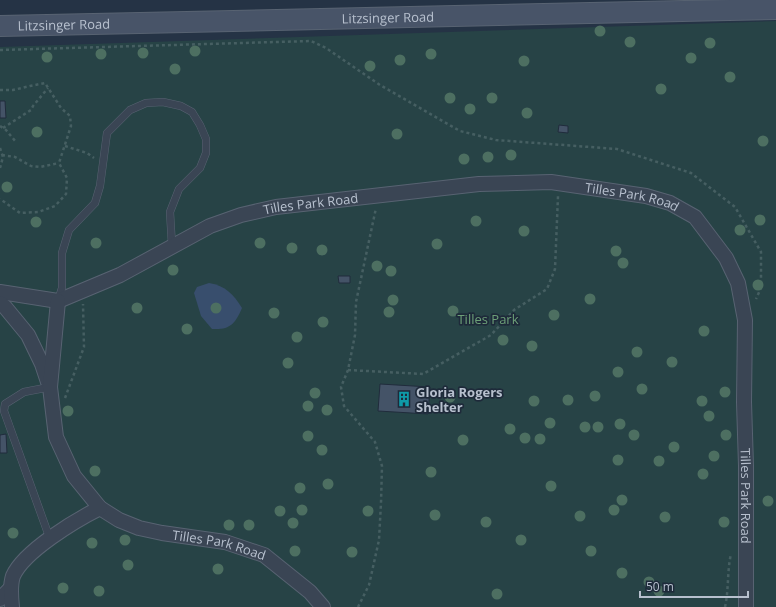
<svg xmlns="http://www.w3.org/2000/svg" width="776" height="607" viewBox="0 0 776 607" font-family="'Open Sans',sans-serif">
<rect width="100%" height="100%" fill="#253345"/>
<path fill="#274346" d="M776,21V607H0V47Z"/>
<path fill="#384e6d" d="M209,283C226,286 233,294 242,308C235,324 230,330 212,329L201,316L194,293L197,287Z"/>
<g fill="#445367" stroke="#202c3c">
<path d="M0,101H5L6,118H0Z"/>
<path d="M559,125L568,126V133L558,132Z"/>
<path d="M338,276H350V283H339Z"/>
<path d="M380,384L430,387L428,414L378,411Z"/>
<path d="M6,434L7,453H0V435Z"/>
</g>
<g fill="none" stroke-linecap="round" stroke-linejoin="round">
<g stroke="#586372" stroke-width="8">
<g id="lane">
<path d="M58,301L62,288V253L69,230L95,203L100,186L107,133L130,110L146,103L163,102L181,106L192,112L200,125L206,139V153L200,168L179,189L170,212L172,246"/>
<path d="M50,387L24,392L5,404L4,411L50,539"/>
</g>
</g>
<g stroke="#586372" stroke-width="16">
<g id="street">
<path id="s1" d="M0,292L58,301L120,275L210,226L241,215L276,207L479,184L551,182L646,196L670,203L695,217L726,258L738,283L745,320L744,402L746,466V607"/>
<path d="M0,303L5,307L28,335L42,364L48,382"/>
<path id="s2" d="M100,508L119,520L139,528L162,533L225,542L264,555L310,592L323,607"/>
<path d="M0,599L11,588"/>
<path d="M12,607C11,598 10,585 13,576C24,551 76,520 100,508L74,476L56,437L50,387L58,301"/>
</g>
</g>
<g stroke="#586372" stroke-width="22">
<g id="secondary">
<path id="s3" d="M0,26L776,9"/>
</g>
</g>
<g stroke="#465f62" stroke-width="2.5" stroke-dasharray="3 3" stroke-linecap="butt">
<path d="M0,50L311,41L326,48L380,85L460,131L496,140L617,149L691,173L735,207L761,252V288L756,299"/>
<path d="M0,90H13L30,86L45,83L61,108L70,116L71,126L59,163L67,178L66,194L55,206L38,212L20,213L0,199"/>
<path d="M0,126L6,130L16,142"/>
<path d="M3,128L31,110L33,106L48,88"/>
<path d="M65,146L87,153L94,158"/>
<path d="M0,148L3,157L0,168"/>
<path d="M2,155L15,157L31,166L40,167L59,163"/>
<path d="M348,370L423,374L491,335L514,310L547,289L555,269L558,196"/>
<path d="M65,398L84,347L83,304"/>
<path d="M358,607L369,585L379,540L381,503L382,466L375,442L344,406L341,387L348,370L355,335L356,302L376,208"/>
<path d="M725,607C729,589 727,571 731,554"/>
</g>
<use href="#lane" stroke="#3a4554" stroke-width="7"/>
<use href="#street" stroke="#3a4554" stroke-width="14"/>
<use href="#secondary" stroke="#485468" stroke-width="20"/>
</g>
<g fill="#4d6f61">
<circle cx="600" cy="31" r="5.5"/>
<circle cx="630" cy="42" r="5.5"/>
<circle cx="710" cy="43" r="5.5"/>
<circle cx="195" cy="51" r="5.5"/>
<circle cx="143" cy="53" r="5.5"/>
<circle cx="101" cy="54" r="5.5"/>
<circle cx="431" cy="54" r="5.5"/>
<circle cx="47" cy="57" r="5.5"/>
<circle cx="691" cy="58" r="5.5"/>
<circle cx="400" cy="60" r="5.5"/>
<circle cx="524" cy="61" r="5.5"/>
<circle cx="370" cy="66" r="5.5"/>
<circle cx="175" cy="69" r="5.5"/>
<circle cx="730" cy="77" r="5.5"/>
<circle cx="661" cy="89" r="5.5"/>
<circle cx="450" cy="98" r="5.5"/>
<circle cx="492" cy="98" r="5.5"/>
<circle cx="470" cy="109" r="5.5"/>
<circle cx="527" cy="113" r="5.5"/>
<circle cx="37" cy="132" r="5.5"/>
<circle cx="397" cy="134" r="5.5"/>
<circle cx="763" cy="141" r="5.5"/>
<circle cx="511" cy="155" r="5.5"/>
<circle cx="488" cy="157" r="5.5"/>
<circle cx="464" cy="159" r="5.5"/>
<circle cx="7" cy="187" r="5.5"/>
<circle cx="760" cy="220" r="5.5"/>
<circle cx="476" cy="221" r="5.5"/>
<circle cx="36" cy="222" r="5.5"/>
<circle cx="740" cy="230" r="5.5"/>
<circle cx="524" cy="231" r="5.5"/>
<circle cx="96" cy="243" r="5.5"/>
<circle cx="260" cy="243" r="5.5"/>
<circle cx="437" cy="244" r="5.5"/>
<circle cx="292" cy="248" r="5.5"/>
<circle cx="322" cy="250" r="5.5"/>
<circle cx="616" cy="251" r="5.5"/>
<circle cx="623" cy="263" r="5.5"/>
<circle cx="377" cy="266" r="5.5"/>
<circle cx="173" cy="270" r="5.5"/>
<circle cx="391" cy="271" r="5.5"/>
<circle cx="758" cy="285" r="5.5"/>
<circle cx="590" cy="299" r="5.5"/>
<circle cx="393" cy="300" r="5.5"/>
<circle cx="137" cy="308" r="5.5"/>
<circle cx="216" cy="308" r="5.5"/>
<circle cx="453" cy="311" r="5.5"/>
<circle cx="389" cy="312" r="5.5"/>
<circle cx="274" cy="313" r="5.5"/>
<circle cx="554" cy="315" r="5.5"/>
<circle cx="323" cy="322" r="5.5"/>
<circle cx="187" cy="329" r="5.5"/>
<circle cx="704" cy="331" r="5.5"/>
<circle cx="297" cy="337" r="5.5"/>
<circle cx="503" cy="340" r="5.5"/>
<circle cx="532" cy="346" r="5.5"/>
<circle cx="637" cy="352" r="5.5"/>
<circle cx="672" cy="362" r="5.5"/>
<circle cx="288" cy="363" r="5.5"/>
<circle cx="618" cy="372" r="5.5"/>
<circle cx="642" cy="389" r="5.5"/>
<circle cx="725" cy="392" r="5.5"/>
<circle cx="315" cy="393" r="5.5"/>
<circle cx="595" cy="396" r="5.5"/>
<circle cx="450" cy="397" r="5.5"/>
<circle cx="568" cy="400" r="5.5"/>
<circle cx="534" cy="401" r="5.5"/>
<circle cx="702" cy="401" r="5.5"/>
<circle cx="308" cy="406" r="5.5"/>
<circle cx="327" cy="410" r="5.5"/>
<circle cx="68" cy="411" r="5.5"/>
<circle cx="709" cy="416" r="5.5"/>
<circle cx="550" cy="423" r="5.5"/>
<circle cx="620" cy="424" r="5.5"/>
<circle cx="585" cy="427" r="5.5"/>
<circle cx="598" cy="427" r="5.5"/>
<circle cx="510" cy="429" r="5.5"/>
<circle cx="634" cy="435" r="5.5"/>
<circle cx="726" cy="435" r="5.5"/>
<circle cx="308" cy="436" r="5.5"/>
<circle cx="525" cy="438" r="5.5"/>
<circle cx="540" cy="439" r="5.5"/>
<circle cx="463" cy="440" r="5.5"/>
<circle cx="674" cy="447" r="5.5"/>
<circle cx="322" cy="450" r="5.5"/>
<circle cx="714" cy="456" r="5.5"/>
<circle cx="618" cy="460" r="5.5"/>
<circle cx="659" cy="461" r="5.5"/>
<circle cx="95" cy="471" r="5.5"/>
<circle cx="431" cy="472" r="5.5"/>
<circle cx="703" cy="474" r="5.5"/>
<circle cx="328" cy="484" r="5.5"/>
<circle cx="551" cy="486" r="5.5"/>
<circle cx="300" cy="488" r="5.5"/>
<circle cx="622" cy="500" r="5.5"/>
<circle cx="768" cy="501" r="5.5"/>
<circle cx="302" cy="510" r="5.5"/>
<circle cx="614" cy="510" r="5.5"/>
<circle cx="280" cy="511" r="5.5"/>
<circle cx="368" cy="511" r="5.5"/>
<circle cx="435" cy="515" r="5.5"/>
<circle cx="580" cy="516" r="5.5"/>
<circle cx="665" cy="517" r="5.5"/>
<circle cx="486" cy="522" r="5.5"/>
<circle cx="724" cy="522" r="5.5"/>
<circle cx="293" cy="523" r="5.5"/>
<circle cx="229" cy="525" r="5.5"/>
<circle cx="249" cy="525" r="5.5"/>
<circle cx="13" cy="533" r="5.5"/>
<circle cx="125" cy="540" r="5.5"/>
<circle cx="521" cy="540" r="5.5"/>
<circle cx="92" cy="543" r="5.5"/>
<circle cx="295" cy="551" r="5.5"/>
<circle cx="591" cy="551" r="5.5"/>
<circle cx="352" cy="552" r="5.5"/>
<circle cx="128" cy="565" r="5.5"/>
<circle cx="218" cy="569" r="5.5"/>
<circle cx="622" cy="573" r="5.5"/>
<circle cx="649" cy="582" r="5.5"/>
<circle cx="63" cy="588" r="5.5"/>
<circle cx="99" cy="591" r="5.5"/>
<circle cx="659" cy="591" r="5.5"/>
<circle cx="497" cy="594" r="5.5"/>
</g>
<defs>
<g id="building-bare" transform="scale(1.2)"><path d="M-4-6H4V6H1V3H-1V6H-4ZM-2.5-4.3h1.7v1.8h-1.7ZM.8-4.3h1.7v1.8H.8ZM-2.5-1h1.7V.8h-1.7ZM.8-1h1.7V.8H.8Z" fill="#0f9aa8" stroke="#1e2a3a" stroke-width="2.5" paint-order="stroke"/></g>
</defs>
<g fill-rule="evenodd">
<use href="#building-bare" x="404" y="399"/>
</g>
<g text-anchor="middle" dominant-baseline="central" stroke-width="3.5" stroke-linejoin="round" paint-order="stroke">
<g font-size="13" fill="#b7c0ce" stroke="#1e2a3a">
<text stroke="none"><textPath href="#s3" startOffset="388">Litzsinger Road</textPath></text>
<text stroke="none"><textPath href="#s3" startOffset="64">Litzsinger Road</textPath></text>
<text stroke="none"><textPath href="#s1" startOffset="656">Tilles Park Road</textPath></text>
<text stroke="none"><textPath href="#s1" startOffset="332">Tilles Park Road</textPath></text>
<text stroke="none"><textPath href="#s1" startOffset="1016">Tilles Park Road</textPath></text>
<text stroke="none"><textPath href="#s2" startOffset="126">Tilles Park Road</textPath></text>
</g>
<g font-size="13" fill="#6da078" stroke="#1e2a3a">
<text x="488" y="319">Tilles Park</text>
</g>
<g font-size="13" font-weight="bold" fill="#b7c0ce" stroke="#1e2a3a" text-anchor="start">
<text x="416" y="392">Gloria Rogers<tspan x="416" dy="15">Shelter</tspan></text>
</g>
</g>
<path d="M640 591v6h108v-6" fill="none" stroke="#b7c0ce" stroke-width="2"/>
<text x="646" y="591" font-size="12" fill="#b7c0ce" stroke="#1e2a3a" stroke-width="3" paint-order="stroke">50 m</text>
</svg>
